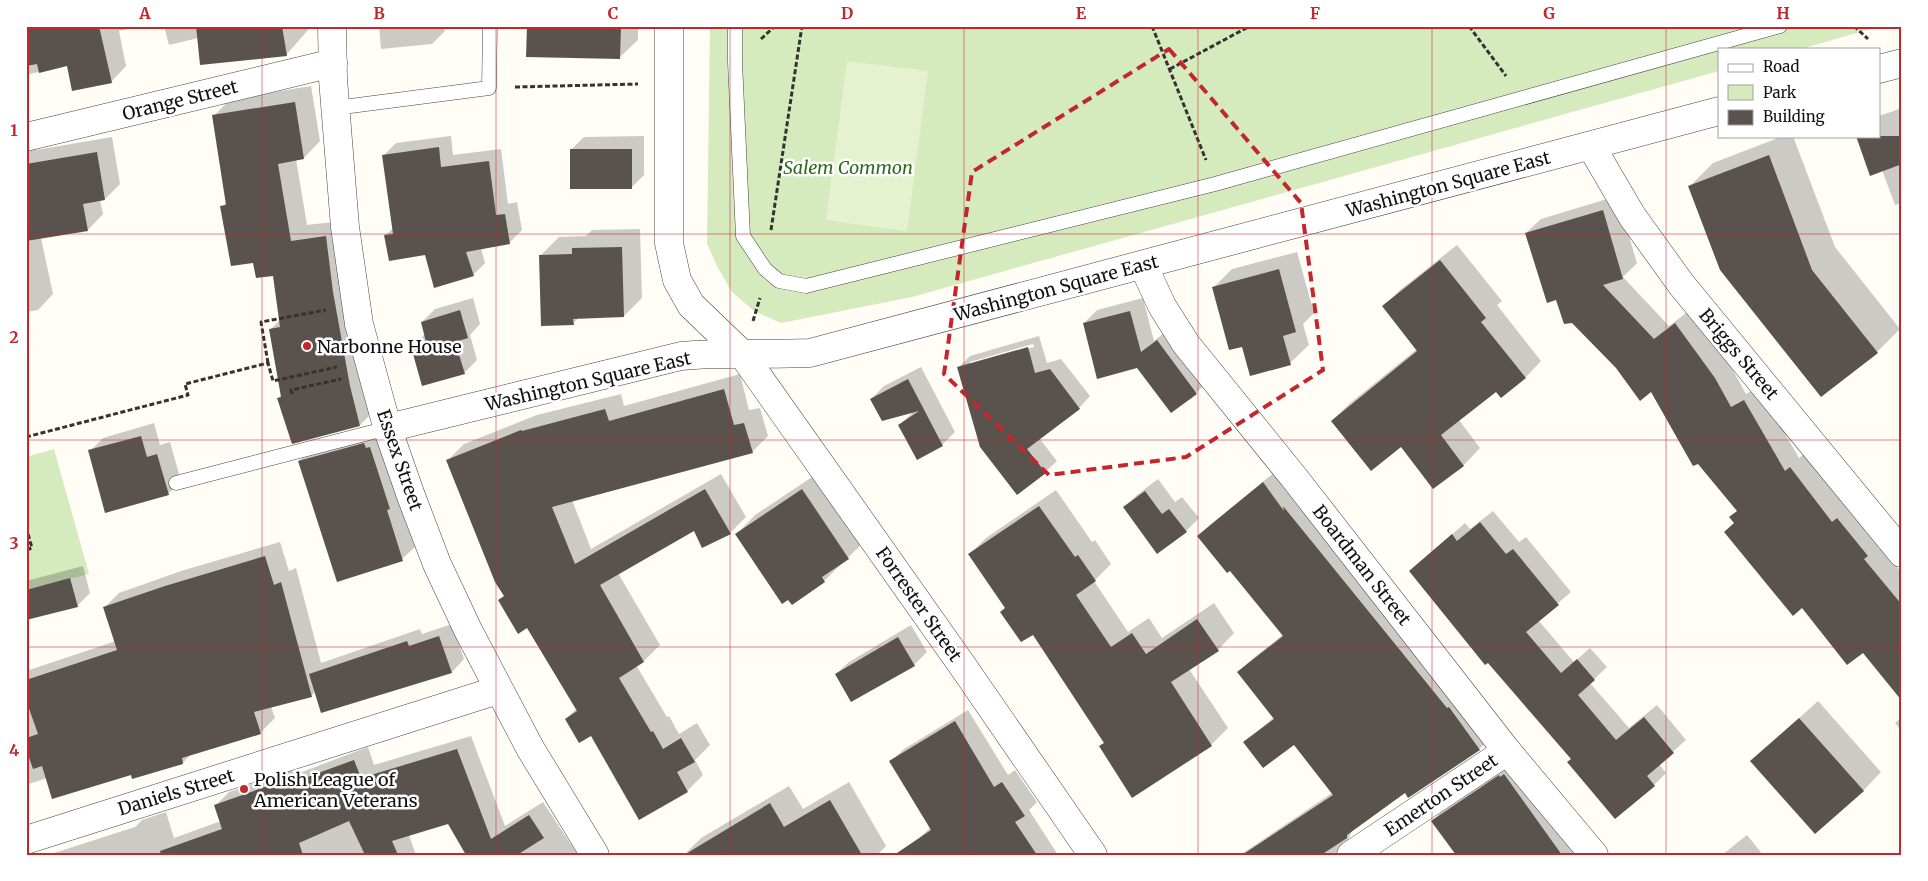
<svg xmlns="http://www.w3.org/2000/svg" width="1928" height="881" viewBox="0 0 1928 881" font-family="Merriweather,serif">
<rect width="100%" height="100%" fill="#fffdf5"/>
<g fill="#d5ebbd">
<path d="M710,26H1881L1801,49H1719V71L912,297L781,323L754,311L732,292L718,268L707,244Z"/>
<path d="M54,449L89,574L26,590V457Z"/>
</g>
<path fill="#e6f2cf" d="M847,61L928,71L907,231L826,220Z"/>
<g fill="#0003" fill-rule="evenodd">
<path d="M26,26H138L119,31L126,66L111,82L68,65L26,75Z"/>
<path d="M164,26H308V30L287,54L198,38L169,45Z"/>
<path d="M379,26H444L445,31L432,44L381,49Z"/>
<path d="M528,26H638V40L619,58Z"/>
<path d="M311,86L320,141L304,158L296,159L307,225L342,221L376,409L360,425L279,398L282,395L270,330L280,320L274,275L254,262L222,207L227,202L214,116L230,99Z"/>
<path d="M1902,108V203L1895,205L1882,170L1879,116Z"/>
<path d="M26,126L32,134L36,150L112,137L120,184L105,199L100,200L103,214L88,230L41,238L53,294L38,310L26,312Z"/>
<path d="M451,136L453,155L501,149L508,204L517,202L522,230L510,242L481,248L485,263L473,275L386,235L393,228L383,156L396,143Z"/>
<path d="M644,136V175L631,188L571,150L584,137Z"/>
<path d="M1783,136H1793L1835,247L1900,329L1877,352L1821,396L1690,186L1713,163Z"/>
<path d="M1617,196L1637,263L1623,277L1669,326L1690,310L1729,363L1746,394L1758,387L1799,458L1804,454L1847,508L1852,505L1878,544L1902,573V699L1863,651L1803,607L1735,522L1738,510L1652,390L1617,367L1557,298L1526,233L1541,219Z"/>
<path d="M640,229L642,298L624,316L579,317L573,324L541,255L559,237L586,236L592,230Z"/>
<path d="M1457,245L1502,301L1497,305L1541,361L1525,378L1497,390L1459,420L1480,448L1464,465L1434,487L1401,445L1332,421L1349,404L1417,349L1384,306L1400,290Z"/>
<path d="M1297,252L1314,313L1303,324L1309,345L1290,363L1243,345L1213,288L1232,269Z"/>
<path d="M473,298L480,324L470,335L477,360L464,373L413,347L425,334L422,322L435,309Z"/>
<path d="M1143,298L1154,341L1170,328L1209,380L1196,393L1138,367L1084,323L1097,310Z"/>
<path d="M1039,336L1047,363L1061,359L1090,396L1079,408L1039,438L1057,461L1045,472L958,368L970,356ZM1033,344L1034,347L970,365V362Z"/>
<path d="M921,367L955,432L942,445L900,425L914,411L871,399L884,386Z"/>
<path d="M740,374L749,410L760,408L768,436L752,452L572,500L591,549L721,474L746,517L730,533L694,529L618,573L660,645L644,661L636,665L667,717L669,716L679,734L697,723L710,745L695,760L703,775L687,791L640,818L592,735L566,719L577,708L528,627L505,595L448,460L464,444L537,415L621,394L624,406Z"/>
<path d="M154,423L160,445L170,442L181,481L168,494L90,451L103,438Z"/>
<path d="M377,431L415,547L402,559L299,461L312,448Z"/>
<path d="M821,471L867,539L824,581L737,534L755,515Z"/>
<path d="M1276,471L1492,737L1479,749L1409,796L1405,792L1352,831L1347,842L1354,855H1240L1332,793L1294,743L1245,742L1274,717L1238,672L1251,660L1284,634L1231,569L1199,536L1211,524Z"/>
<path d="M1158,479L1175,502L1182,497L1199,518L1186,531L1125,507L1137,495Z"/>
<path d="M1056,490L1092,542L1095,540L1111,564L1094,581L1128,632L1149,618L1162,638L1214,603L1234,633L1218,650L1189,669L1228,728L1211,745L1133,796L1100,746L1105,742L1033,633L1006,608L970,554L986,538Z"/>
<path d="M1493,511L1519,542L1526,537L1571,592L1538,620L1574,662L1590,648L1607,667L1590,683L1629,728L1657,705L1686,740L1659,764L1666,773L1654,785L1572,758L1410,571L1465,523L1470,529Z"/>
<path d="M280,542L289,571L296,568L321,663L420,629L422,634L452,624L464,659L452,672L316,691L311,696L271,706L275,718L260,733L191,754L183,763L47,778L26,785V671L116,641L104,608L119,593L181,571Z"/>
<path d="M83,566L90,593L77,606L26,619V581Z"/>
<path d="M911,625L927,652L914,665L836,674L849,662Z"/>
<path d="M1818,701L1881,772L1863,791L1752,761Z"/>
<path d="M968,710L1008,775L1015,770L1037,802L1029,810L1058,855H922L914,843L931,827L891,761L904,749Z"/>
<path d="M1902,717V732L1895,723Z"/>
<path d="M471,736L505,826L543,802L578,855H469L448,822L409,835L416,855H48L135,827L142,820L166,812L174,838L221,821L215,806L229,792L292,770L294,775L368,747L374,765Z"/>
<path d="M1512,763L1583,842L1571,855H1457L1432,821L1445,808Z"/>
<path d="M849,782L886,846L877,855H684L701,838L789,786L803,809Z"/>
<path d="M1747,835L1763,855H1722Z"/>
</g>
<g fill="#5a524d">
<path d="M26,26H99L112,83L72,91L67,66L39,73L37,64L26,66Z"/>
<path d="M196,26H282L287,56L200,65Z"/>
<path d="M527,26H621L620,59L526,57Z"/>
<path d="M295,102L304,159L278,164L291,241L326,236L333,292L350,386L360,426L292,444L277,398L281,397L269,329L280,327L273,276L256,278L253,263L231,266L220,206L226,205L212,115Z"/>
<path d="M1856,136H1902V164L1870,176Z"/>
<path d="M439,147L441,167L489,161L496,215L505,214L510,244L466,252L474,276L434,288L425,255L389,261L384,235L393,234L382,155Z"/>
<rect x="570" y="149" width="62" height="40"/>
<path d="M97,152L105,200L83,204L88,231L26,241V164Z"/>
<path d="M1769,155L1812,270L1878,353L1821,397L1720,270L1688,186Z"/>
<path d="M1603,210L1623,279L1603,285L1654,339L1675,323L1715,378L1731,407L1744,400L1785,471L1790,467L1832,522L1837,518L1868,556L1864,559L1902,605V701L1863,653L1847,665L1802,608L1793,616L1724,532L1734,523L1729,517L1737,511L1698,464L1693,466L1651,392L1640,401L1616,368L1572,323L1564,324L1556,300L1547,303L1525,233Z"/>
<path d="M622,247L624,317L573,319L574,325L541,326L539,255L572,254V248Z"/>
<path d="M1440,260L1486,318L1481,322L1526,378L1501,398L1496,392L1441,435L1464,466L1433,489L1401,447L1371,471L1331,421L1417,351L1382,306Z"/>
<path d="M1279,269L1296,332L1283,336L1291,365L1250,376L1242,347L1229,350L1212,287Z"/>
<path d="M460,310L468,338L455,342L465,374L422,386L411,347L426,342L421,322Z"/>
<path d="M1130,311L1141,352L1157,340L1197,394L1171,413L1137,368L1097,379L1083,323Z"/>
<path d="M1028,347L1035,373L1050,369L1080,409L1027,449L1046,473L1017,495L980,447L957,367Z"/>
<path d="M908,379L943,446L917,460L898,425L919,411L882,421L870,399Z"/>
<path d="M724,389L734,425L744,423L753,453L552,507L575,564L705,489L731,534L702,548L694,531L600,585L644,662L619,678L651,732L653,731L663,749L681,738L695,762L677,772L688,792L639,820L591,736L579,743L565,719L577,711L527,628L518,634L498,600L504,596L495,582L446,460L521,430L522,431L605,409L609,421Z"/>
<path d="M141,436L147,457L157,454L169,495L105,513L88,450Z"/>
<path d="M364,443L366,448L370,447L390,509L387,510L403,561L337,582L298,461Z"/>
<path d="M1263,482L1284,511L1283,506L1447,708L1449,707L1480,750L1408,798L1405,793L1347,835V838L1321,855H1242L1333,795L1294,745L1263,768L1243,742L1274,719L1237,672L1283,636L1230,571L1227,573L1197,536Z"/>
<path d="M802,489L849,559L822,577L825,582L792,605L788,600L782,604L735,534Z"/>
<path d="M1145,491L1162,514L1169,509L1187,532L1157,554L1123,507Z"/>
<path d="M1039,506L1075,557L1078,555L1096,581L1076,595L1111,647L1132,633L1146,654L1197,619L1219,651L1171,682L1212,746L1132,798L1099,746L1104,743L1033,635L1021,642L1000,612L1005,608L968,554Z"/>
<path d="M1480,522L1506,554L1513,549L1559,605L1526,632L1561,673L1577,659L1595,680L1578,695L1616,740L1644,717L1674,753L1647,776L1655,786L1615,819L1567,762L1571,759L1488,663L1485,665L1409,571L1452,534L1457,541Z"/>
<path d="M265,556L274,585L281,582L312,697L254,712L261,734L182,758L183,764L132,779L131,775L52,799L42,766L33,769L26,749V738L38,734L26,700V680L117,650L103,607L165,586Z"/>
<path d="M70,578L78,607L26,620V590Z"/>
<path d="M439,636L452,673L321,713L309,674L407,641L409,646Z"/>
<path d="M898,637L915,666L851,702L835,674Z"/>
<path d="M1799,718L1864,791L1815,834L1750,761Z"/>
<path d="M955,721L994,787L1002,782L1025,816L1015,822L1037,855H894L931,830L889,761Z"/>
<path d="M457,749L491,839L529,815L544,838L517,855H466L448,824L392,841L398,855H365L349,821L299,843L303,855H161L160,851L222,829L214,805L279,782L280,787L354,760L361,778Z"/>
<path d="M1504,774L1562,855H1456L1431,821L1499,775L1500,777Z"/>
<path d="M830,800L862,855H684L770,803L784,827Z"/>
</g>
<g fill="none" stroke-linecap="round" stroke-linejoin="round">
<g stroke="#444" stroke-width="15">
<g id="service">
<path d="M735,26V62L743,236L765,269L779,281L806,286L1215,184L1780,26"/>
<path d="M335,108L489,88L490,26"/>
<path d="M176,483L388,428"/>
</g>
</g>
<g stroke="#444" stroke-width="29">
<g id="minor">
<path d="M26,137L333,63"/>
<path d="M1591,146L1632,216L1681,284L1902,553"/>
<path d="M1143,265L1162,306L1186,344L1296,480L1507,751L1594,855"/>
<path d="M743,355L962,665L1093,855"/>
<path d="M26,840L498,690"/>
<path d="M1351,855L1507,751"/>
</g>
</g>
<g stroke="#444" stroke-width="29">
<g id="tertiary">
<path d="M332,26L333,79L345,227L359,324L388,430L411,496L437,564L468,630L530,748L595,855"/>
<path d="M669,26V243L677,280L691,305L743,355"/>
<path d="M1879,69L1902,63"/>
<path d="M388,428L681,356C724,352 767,355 810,353L1719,111"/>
</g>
</g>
<g stroke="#333" stroke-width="3" stroke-dasharray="5 2.5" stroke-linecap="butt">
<path d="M1152,26L1206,160"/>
<path d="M1469,26L1506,76"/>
<path d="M1854,26L1868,39"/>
<path d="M761,39L775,26"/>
<path d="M1170,69L1250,26"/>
<path d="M515,87L638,84"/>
<path d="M771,230L802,26"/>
<path d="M753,321L760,298"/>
<path d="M268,363L261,322L326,310"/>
<path d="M292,394L291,390L341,379"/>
<path d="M26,437L188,395L185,384L268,363L273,381L337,367"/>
<path d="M26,527L32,548L26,550"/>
</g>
<use href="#service" stroke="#fff" stroke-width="14"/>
<use href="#minor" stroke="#fff" stroke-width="28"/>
<use href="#tertiary" stroke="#fff" stroke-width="28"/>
</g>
<path fill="none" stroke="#c4262e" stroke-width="4" stroke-dasharray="10 6" stroke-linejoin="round" d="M1169,49L1301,203L1323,370L1186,457L1049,475L944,374L972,172Z"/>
<path fill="none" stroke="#c4262e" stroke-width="1" stroke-opacity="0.55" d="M262,26V855M496,26V855M730,26V855M964,26V855M1198,26V855M1432,26V855M1666,26V855M26,234H1902M26,440H1902M26,647H1902"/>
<g fill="#c4262e" stroke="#fff" stroke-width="2">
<circle cx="307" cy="346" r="5"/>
<circle cx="244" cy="789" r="5"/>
</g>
<g text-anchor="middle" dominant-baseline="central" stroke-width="5" stroke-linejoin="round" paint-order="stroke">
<g font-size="18" fill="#111" stroke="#fff">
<text transform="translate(180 100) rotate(-14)">Orange Street</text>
<text transform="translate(1448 184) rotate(-15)">Washington Square East</text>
<text transform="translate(1056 288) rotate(-15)">Washington Square East</text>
<text transform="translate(1739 354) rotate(50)">Briggs Street</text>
<text transform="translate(588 381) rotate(-13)">Washington Square East</text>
<text transform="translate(400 460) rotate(71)">Essex Street</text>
<text transform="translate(1362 565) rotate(52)">Boardman Street</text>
<text transform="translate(919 604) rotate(55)">Forrester Street</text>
<text transform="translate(176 792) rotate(-17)">Daniels Street</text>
<text transform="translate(1441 795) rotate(-34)">Emerton Street</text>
</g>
<g font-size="18" font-style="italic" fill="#2f6b1f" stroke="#fff">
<text x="848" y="167">Salem Common</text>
</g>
<g font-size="18" fill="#111" stroke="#fff" text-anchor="start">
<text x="317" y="346">Narbonne House</text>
<text x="254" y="779">Polish League of<tspan x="254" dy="21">American Veterans</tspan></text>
</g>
</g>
<rect width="1928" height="881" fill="none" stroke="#ffffff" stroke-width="55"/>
<rect x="1718" y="48" width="162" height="90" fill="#ffffff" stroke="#a0a0a0"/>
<rect x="1728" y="64" width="25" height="8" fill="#ffffff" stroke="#a0a0a0"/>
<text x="1763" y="72" font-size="15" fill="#111111">Road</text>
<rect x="1728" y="85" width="25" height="15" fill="#d5ebbd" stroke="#a0a0a0"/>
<text x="1763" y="98" font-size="15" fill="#111111">Park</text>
<rect x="1728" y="110" width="25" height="15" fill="#5a524d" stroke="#a0a0a0"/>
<text x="1763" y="122" font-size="15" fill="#111111">Building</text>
<rect x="28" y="28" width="1872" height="826" fill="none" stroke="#c4262e" stroke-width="2"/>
<g font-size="16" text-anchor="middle" font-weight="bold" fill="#c4262e">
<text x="145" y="19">A</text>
<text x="379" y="19">B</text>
<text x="613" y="19">C</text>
<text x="847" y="19">D</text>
<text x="1081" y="19">E</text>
<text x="1315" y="19">F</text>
<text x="1549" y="19">G</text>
<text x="1783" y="19">H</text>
<text x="14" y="136">1</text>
<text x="14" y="343">2</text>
<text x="14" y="549">3</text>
<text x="14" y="756">4</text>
</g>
</svg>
